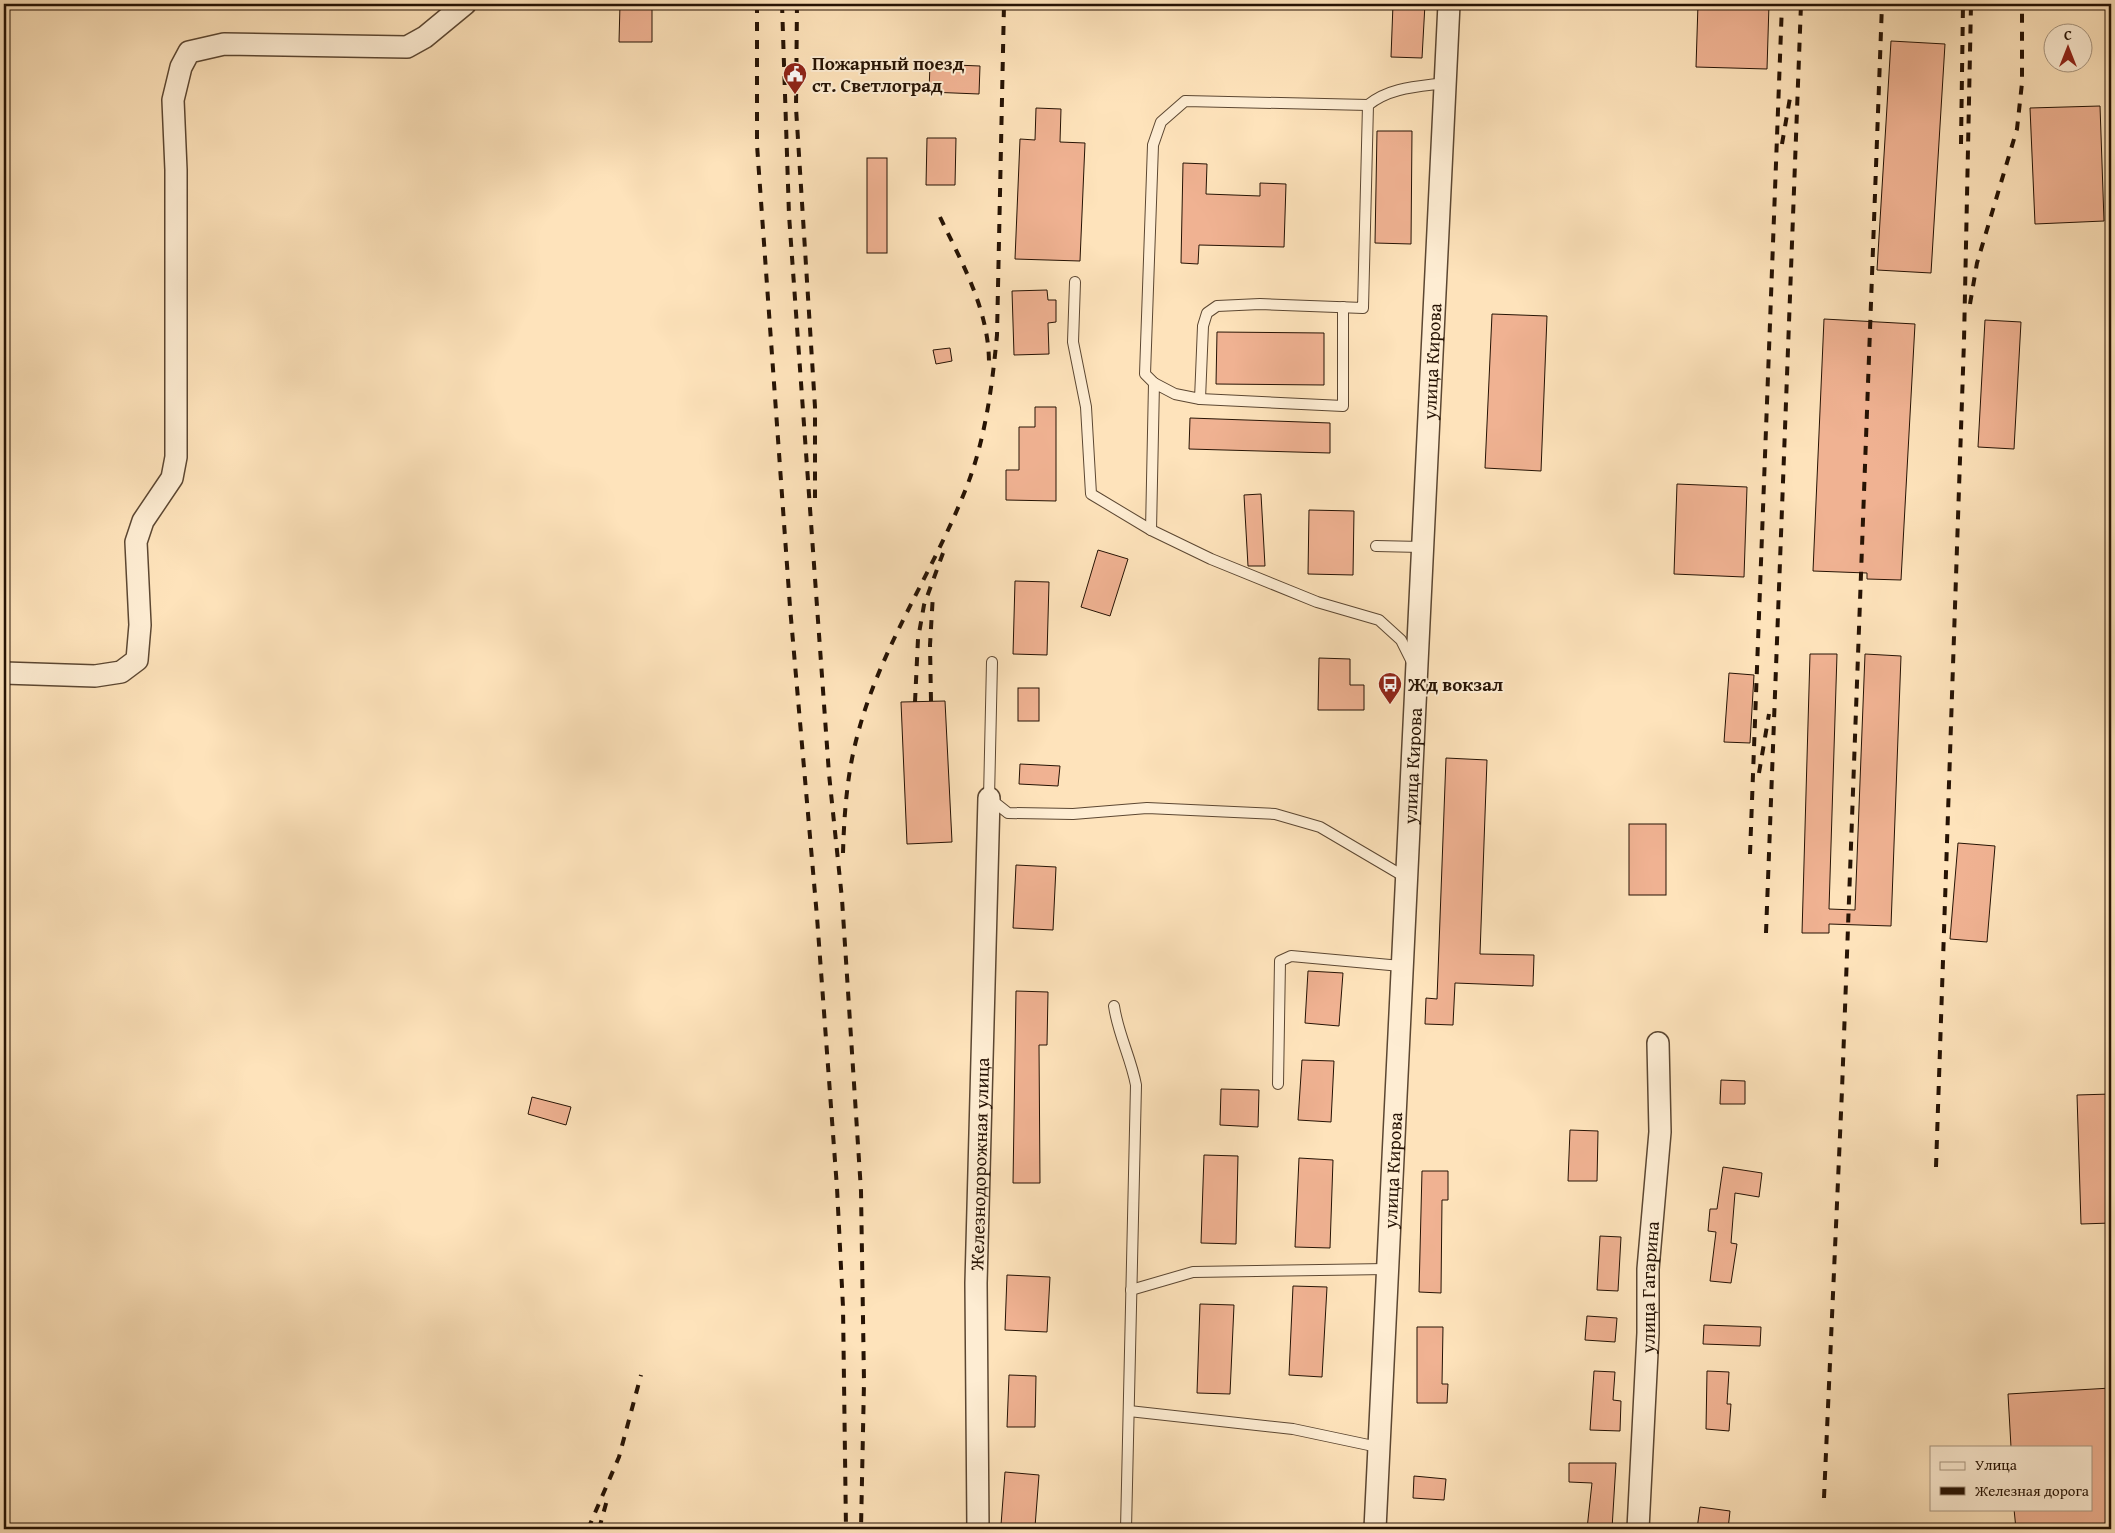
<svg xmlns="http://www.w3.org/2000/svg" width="2115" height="1533" viewBox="0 0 2115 1533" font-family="'Gentium Book Plus',serif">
<rect width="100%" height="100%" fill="#fee3bb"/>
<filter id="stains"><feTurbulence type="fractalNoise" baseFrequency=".004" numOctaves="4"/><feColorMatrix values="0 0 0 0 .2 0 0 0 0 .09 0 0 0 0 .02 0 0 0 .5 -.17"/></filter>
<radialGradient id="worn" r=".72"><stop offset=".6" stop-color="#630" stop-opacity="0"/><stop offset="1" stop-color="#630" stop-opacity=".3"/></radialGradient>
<g fill="#f0b292" stroke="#261304">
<path d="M620,4H652V42H619Z"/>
<path d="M1393,4H1425L1422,58L1391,57Z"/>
<path d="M1698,4H1769L1767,69L1696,67Z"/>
<path d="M1891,41L1945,44L1931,273L1877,270Z"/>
<path d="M930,64L980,66L979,94L929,92Z"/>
<path d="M2100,106L2104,221L2035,224L2030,108Z"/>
<path d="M1036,108L1061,109L1060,142L1085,143L1080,261L1015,259L1020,139L1035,140Z"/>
<path d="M1377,131H1412L1411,244L1375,243Z"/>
<path d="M927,138H956L955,185H926Z"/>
<rect x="867" y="158" width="20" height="95"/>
<path d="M1183,163L1207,164L1206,194L1260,196V183L1286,184L1284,247L1199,245L1198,264L1181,263Z"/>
<path d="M1047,290L1048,300H1056V322L1048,323L1049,354L1014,355L1012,291Z"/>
<path d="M1492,314L1547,316L1541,471L1485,468Z"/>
<path d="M1824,319L1915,324L1901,580L1867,579V573L1813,571Z"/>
<path d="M1985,320L2021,322L2014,449L1978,447Z"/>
<path d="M1217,332L1324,333V385L1216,384Z"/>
<path d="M950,348L952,361L936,364L933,350Z"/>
<path d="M1035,407H1056V501L1006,500V470H1019V427H1035Z"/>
<path d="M1190,418L1330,423V453L1189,449Z"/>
<path d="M1677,484L1747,487L1744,577L1674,574Z"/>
<path d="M1261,494L1265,566H1248L1244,495Z"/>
<path d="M1309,510L1354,511L1353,575L1308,574Z"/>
<path d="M1098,550L1128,559L1110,616L1081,607Z"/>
<path d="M1015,581L1049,582L1047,655L1013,654Z"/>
<path d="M1810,654H1837L1829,909L1855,910L1865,654L1901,656L1891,926L1829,924V933H1802Z"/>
<path d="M1319,658L1350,659V685H1364V710H1318Z"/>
<path d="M1729,673L1754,675L1750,743L1724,742Z"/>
<rect x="1018" y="688" width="21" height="33"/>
<path d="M945,701L952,842L907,844L901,702Z"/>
<path d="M1446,758L1487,760L1480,954L1534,955L1533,986L1455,983L1453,1025L1425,1024L1426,998L1437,999Z"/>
<path d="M1020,764L1060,766L1058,786L1019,784Z"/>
<rect x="1629" y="824" width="37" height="71"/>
<path d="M1958,843L1995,846L1987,942L1950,939Z"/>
<path d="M1016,865L1056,867L1053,930L1013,928Z"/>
<path d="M1308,971L1343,973L1339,1026L1305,1023Z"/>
<path d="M1016,991L1048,992L1047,1045H1039L1040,1183H1013Z"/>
<path d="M1302,1060L1334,1061L1331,1122L1298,1120Z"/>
<path d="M1721,1080L1745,1081V1104H1720Z"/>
<path d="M1221,1089L1259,1090L1258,1127L1220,1125Z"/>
<path d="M2111,1094V1223L2081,1224L2077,1095Z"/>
<path d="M532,1097L571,1107L566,1125L528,1114Z"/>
<path d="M1570,1130L1598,1131L1597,1181H1568Z"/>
<path d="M1204,1155L1238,1156L1236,1244L1201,1243Z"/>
<path d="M1299,1158L1333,1160L1330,1248L1295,1247Z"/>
<path d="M1723,1167L1762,1173L1759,1197L1735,1193L1731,1243L1737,1244L1731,1283L1710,1281L1716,1232L1708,1231L1710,1209H1717Z"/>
<path d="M1422,1171H1448V1200H1442L1441,1293L1419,1292Z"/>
<path d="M1600,1236L1621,1237L1618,1291L1597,1290Z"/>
<path d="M1007,1275L1050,1277L1047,1332L1005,1330Z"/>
<path d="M1293,1286L1327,1287L1322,1377L1289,1375Z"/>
<path d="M1200,1304L1234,1305L1230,1394L1197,1393Z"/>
<path d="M1587,1316L1617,1318L1615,1342L1585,1340Z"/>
<path d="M1704,1325L1761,1327L1760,1346L1703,1344Z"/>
<path d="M1417,1327H1443L1442,1384H1448L1447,1403H1417Z"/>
<path d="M1594,1371L1615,1372L1613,1400L1621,1401L1620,1431L1590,1430Z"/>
<path d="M1707,1371L1729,1372L1727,1404H1731L1729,1431L1706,1429Z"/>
<path d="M1009,1375L1036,1376L1035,1427H1007Z"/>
<path d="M2111,1388V1529H2016L2014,1509H2091V1447H2011L2008,1394Z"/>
<path d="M1569,1463H1616L1612,1529H1587L1592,1483L1569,1482Z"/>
<path d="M1005,1472L1039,1475L1035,1527L1001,1525Z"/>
<path d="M1414,1476L1446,1479L1444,1500L1413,1498Z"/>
<path d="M1700,1507L1730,1511L1728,1529H1697Z"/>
</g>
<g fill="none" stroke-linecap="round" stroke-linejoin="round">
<g stroke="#5c4732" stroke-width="12">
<g id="service">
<path d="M1075,282L1073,342L1086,407L1091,494L1151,530L1211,559L1317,602L1379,620L1401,640L1413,664"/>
<path d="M1154,383L1145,374L1153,145L1161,122L1185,101L1368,105"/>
<path d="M1200,399L1343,406V307"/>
<path d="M1151,530L1154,383L1175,394L1200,399L1203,326L1207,313L1217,306L1260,304L1363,308L1368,105C1388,89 1412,87 1437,84"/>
<path d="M1376,546L1421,547"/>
<path d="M992,662L989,798L1008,813L1073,814L1147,808L1275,814L1320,827L1405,877"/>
<path d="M1114,1006C1118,1034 1131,1058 1136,1085L1126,1529"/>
<path d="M1278,1084L1280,961L1291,956L1401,966"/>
<path d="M1131,1290L1193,1272L1387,1269"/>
<path d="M1129,1411L1293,1429L1378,1447"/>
</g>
</g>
<g stroke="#5c4732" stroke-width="24">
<g id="minor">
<path d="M4,673L95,676L121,672L137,660L140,625L136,542L143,521L172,478L176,457V170L173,100L181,67L189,52L224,44L407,47L425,37L465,4"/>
<path id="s1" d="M978,1529L976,1283L989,798"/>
<path id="s2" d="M1375,1529L1449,4"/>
<path id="s3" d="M1638,1529L1648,1333V1269L1660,1132L1658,1043"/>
</g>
</g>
<use href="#service" stroke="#feedd3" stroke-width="10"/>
<use href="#minor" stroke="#feedd3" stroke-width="21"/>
<g stroke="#261304" stroke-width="4" stroke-dasharray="9 9" stroke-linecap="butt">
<path d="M757,4V145L790,607L817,917L837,1188L843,1307L846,1529"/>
<path d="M782,4L789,215L829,774L842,899L861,1191L864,1382L861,1529"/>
<path d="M797,4L796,108L815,407V498"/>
<path d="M1782,144L1791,92"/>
<path d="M1961,144L1963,4"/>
<path d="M940,217C962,263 989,310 989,363"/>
<path d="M1970,304L1977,263L2017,129L2022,83V4"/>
<path d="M931,701L930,645L933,594"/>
<path d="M915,702L918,639L924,605L943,553"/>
<path d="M1759,773L1769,714"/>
<path d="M843,853C844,816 847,774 857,737C879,650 932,574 965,491C985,442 992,388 997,335L1004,4"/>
<path d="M1750,854L1782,4"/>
<path d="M1766,933L1801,4"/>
<path d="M1936,1167L1964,341L1971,4"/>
<path d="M1824,1498L1842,1090L1882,4"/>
<path d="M588,1529L619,1457L641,1375"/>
<path d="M599,1529L607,1500"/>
</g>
</g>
<defs>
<g id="civic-pin" transform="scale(1.25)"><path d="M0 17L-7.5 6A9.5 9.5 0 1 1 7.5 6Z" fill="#8f2418" stroke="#feedd3"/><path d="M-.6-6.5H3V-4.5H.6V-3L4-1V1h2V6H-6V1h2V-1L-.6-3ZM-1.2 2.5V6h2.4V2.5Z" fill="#fff"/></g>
<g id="bus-pin" transform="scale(1.25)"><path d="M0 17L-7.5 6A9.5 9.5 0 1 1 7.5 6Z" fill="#8f2418" stroke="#feedd3"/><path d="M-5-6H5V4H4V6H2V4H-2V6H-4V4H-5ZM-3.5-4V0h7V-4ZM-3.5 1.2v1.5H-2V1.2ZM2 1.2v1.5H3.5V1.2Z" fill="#fff"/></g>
</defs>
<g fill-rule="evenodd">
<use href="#civic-pin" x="795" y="74"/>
<use href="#bus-pin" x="1390" y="684"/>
</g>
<g text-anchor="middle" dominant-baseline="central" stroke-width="4" stroke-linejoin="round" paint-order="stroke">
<g font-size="19" font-weight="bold" fill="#261304" stroke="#feedd3" text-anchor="start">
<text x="812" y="63">Пожарный поезд<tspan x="812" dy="22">ст. Светлоград</tspan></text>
<text x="1408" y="684">Жд вокзал</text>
</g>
<g font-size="19" fill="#261304" stroke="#feedd3">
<text stroke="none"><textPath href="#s2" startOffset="1169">улица Кирова</textPath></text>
<text stroke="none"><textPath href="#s2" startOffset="764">улица Кирова</textPath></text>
<text stroke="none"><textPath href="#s1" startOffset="365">Железнодорожная улица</textPath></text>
<text stroke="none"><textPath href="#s2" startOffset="359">улица Кирова</textPath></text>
<text stroke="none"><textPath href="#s3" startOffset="242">улица Гагарина</textPath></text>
</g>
</g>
<rect width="2115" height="1533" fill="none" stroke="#fee3bb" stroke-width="20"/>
<rect x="5" y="5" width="2105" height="1523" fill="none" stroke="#261304" stroke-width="2.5"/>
<rect x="10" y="10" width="2095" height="1513" fill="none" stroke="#261304"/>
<rect x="1930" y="1446" width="162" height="65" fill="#feedd3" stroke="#a89680"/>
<rect x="1940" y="1462" width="25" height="8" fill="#feedd3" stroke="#a89680"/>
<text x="1975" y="1470" font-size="15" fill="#261304">Улица</text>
<rect x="1940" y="1487" width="25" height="8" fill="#261304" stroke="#a89680"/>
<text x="1975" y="1496" font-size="15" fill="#261304">Железная дорога</text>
<g transform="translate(2068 48)"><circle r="24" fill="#feedd3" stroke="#a89680"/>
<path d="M0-4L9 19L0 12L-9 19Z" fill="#8f2418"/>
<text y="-8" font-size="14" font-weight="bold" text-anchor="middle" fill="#261304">С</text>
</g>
<rect width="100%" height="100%" filter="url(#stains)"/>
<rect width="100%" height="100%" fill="url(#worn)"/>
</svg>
